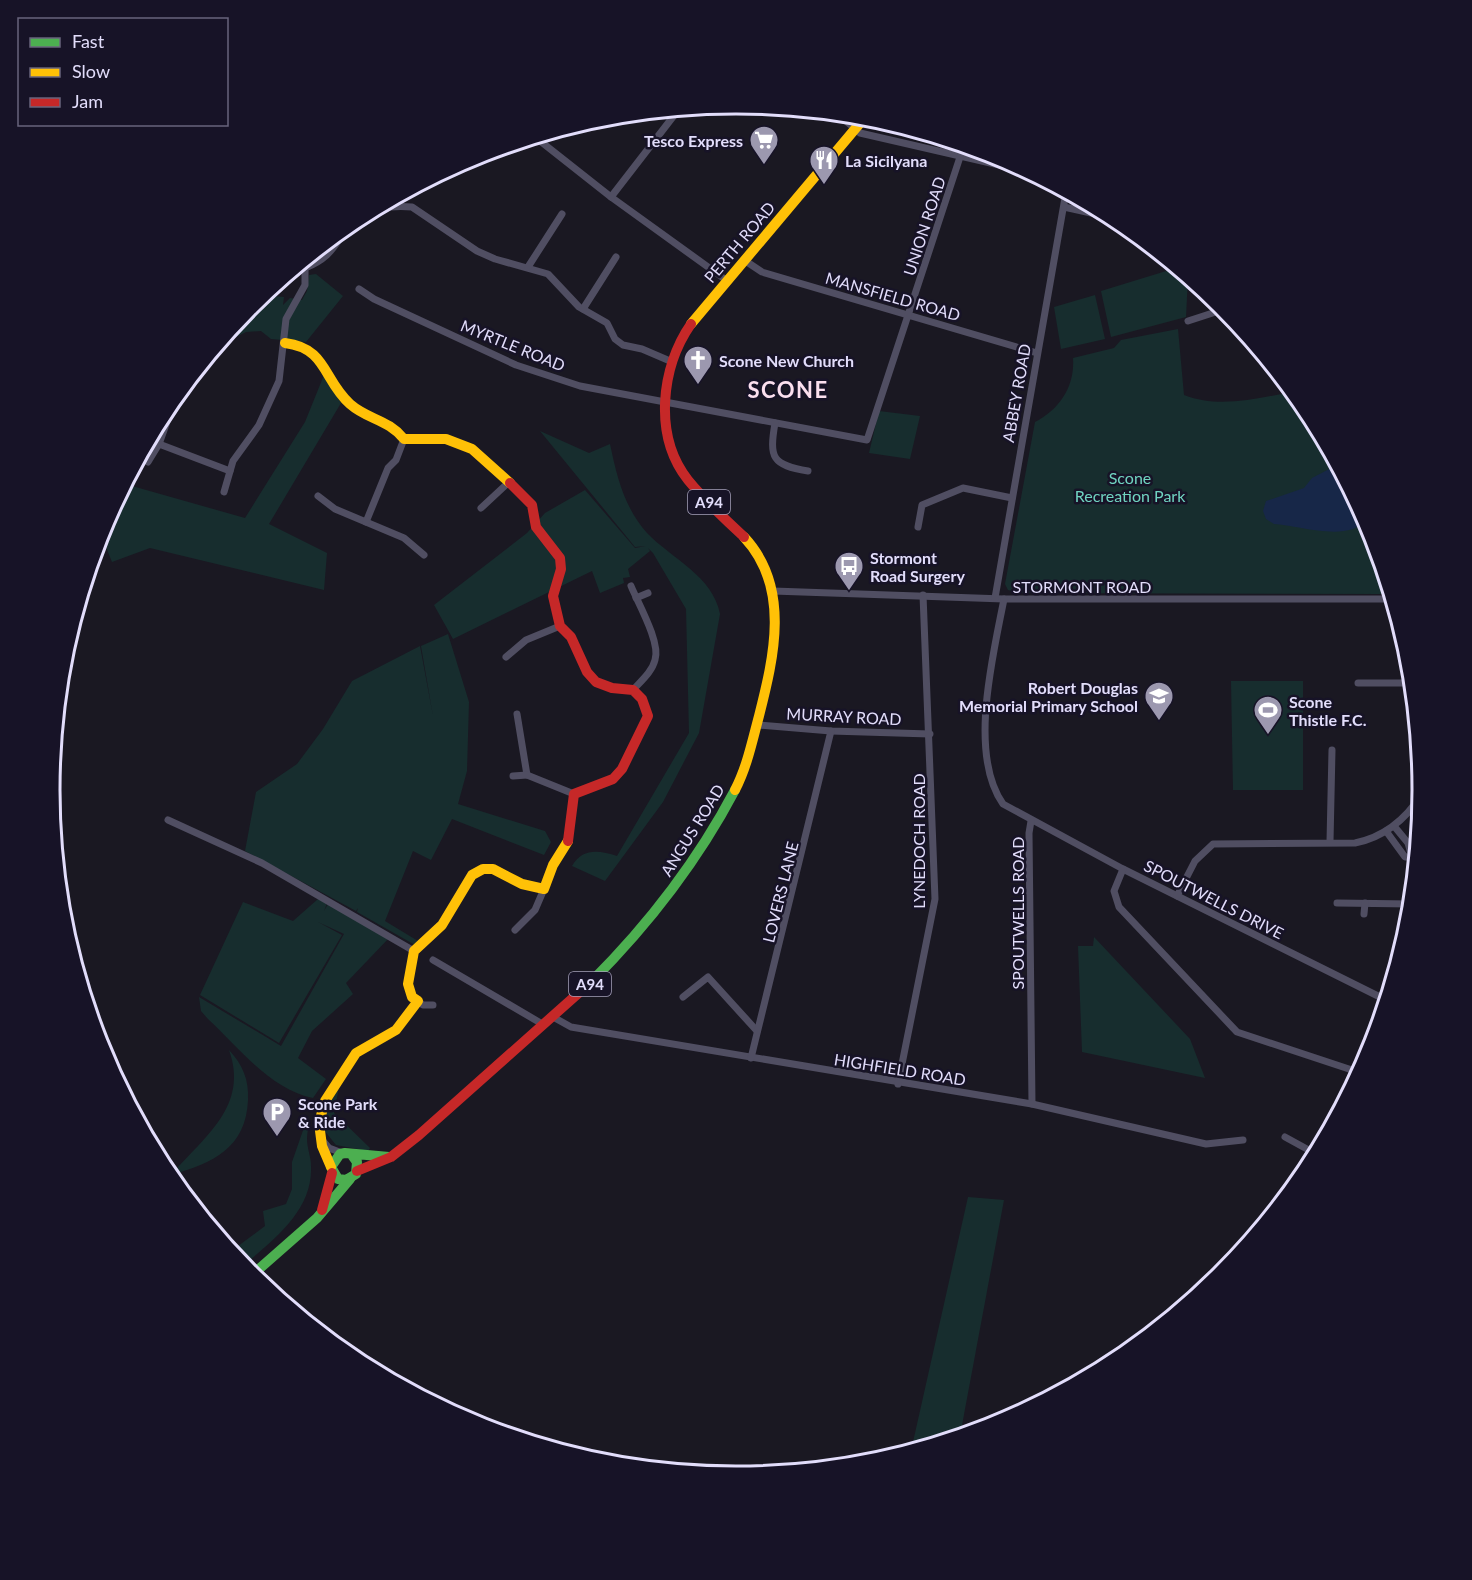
<svg xmlns="http://www.w3.org/2000/svg" width="1472" height="1580" viewBox="0 0 1472 1580" font-family="Lato,sans-serif">
<rect width="100%" height="100%" fill="#1a1822"/>
<g fill="#172d2e">
<path d="M1176,268L1188,277L1186,317L1111,337L1101,291Z"/>
<path d="M316,274L343,296L306,342L271,339L261,331L246,332L230,340L222,339L251,304L262,295L284,297L283,305L290,298L302,300L307,291L309,275Z"/>
<path d="M1095,295L1105,339L1061,349L1054,307Z"/>
<path d="M1178,329L1184,395C1220,409 1256,398 1293,392L1307,409L1370,528L1388,594L1020,593L1008,590L1005,584L1035,422C1060,409 1075,386 1073,358L1114,348L1121,340Z"/>
<path d="M324,375L341,403L269,524L327,553L324,590L150,548L112,562L100,532L125,484L245,518L305,422Z"/>
<path d="M879,411L920,416L910,459L869,453Z"/>
<path d="M540,431L589,453L610,444C617,477 624,507 647,533C672,559 713,576 720,614L699,733L663,802L605,881L572,866C583,847 600,851 617,856L689,733L686,609L653,553L648,548L650,551L628,569L630,577L623,578L624,583L600,593L592,571L453,639L434,605L527,533L545,513L585,490L635,548L646,546L635,547Z"/>
<path d="M448,634L469,702L467,771L458,804L545,831L551,842L544,855L452,819L431,860L413,851L385,921L418,941L415,945L357,912L358,908L356,911L245,851L256,792L297,764L323,729L352,681L420,646L433,716L421,646Z"/>
<path d="M1231,681H1303V790H1233Z"/>
<path d="M318,899L327,903L324,911L328,904L389,938L346,983L353,994L312,1031L298,1058L326,1079L313,1098C270,1089 239,1048 208,1019L201,1011L199,997L281,1046L344,934L318,922L342,935L279,1043L200,995L243,902L293,921Z"/>
<path d="M1094,937L1190,1039L1205,1078L1082,1052L1078,946H1093Z"/>
<path d="M229,1050C243,1065 249,1080 248,1100C246,1148 213,1163 171,1175C205,1136 249,1106 229,1050Z"/>
<path d="M339,1087L334,1113L370,1148L368,1151L336,1145L324,1130L326,1107Z"/>
<path d="M308,1116C310,1125 307,1130 307,1139C307,1148 311,1157 311,1166C313,1211 273,1240 243,1266L229,1249H234L265,1226L263,1211L286,1204L292,1189V1162Z"/>
<path d="M968,1197L1004,1200L960,1436L911,1451Z"/>
</g>
<path fill="#172748" d="M1337,465L1364,516L1365,520C1349,543 1297,525 1274,524L1266,519L1263,511L1266,501L1304,488L1312,478Z"/>
<g fill="none" stroke-linecap="round" stroke-linejoin="round">
<g stroke="#504e62" stroke-width="7">
<path d="M838,114L860,133L1029,172"/>
<path d="M535,137L611,197L726,280"/>
<path d="M399,196L400,205"/>
<path d="M611,197L679,109"/>
<path d="M1064,207L1091,213L1107,214"/>
<path d="M744,260L762,272L1037,353"/>
<path d="M297,266L305,268C335,256 334,242 353,222C366,208 393,205 412,207L477,251L495,259L548,274L579,307L607,323L615,339L623,345L642,349L670,361"/>
<path d="M528,267L562,214"/>
<path d="M359,289L374,299L516,365L580,386L867,440L960,157"/>
<path d="M583,309L616,257"/>
<path d="M1188,321L1225,309"/>
<path d="M775,423C769,458 772,465 808,471"/>
<path d="M159,444L169,416L194,373"/>
<path d="M148,462L159,444L230,471"/>
<path d="M224,492L233,461L259,425L279,381L286,319L305,285V268"/>
<path d="M318,496L335,509L404,538L424,555"/>
<path d="M481,508L509,482"/>
<path d="M366,522L388,468L396,460L404,439"/>
<path d="M918,527L922,505L963,488L1012,498"/>
<path d="M631,586C638,603 661,643 655,660C652,672 641,681 633,690"/>
<path d="M773,591L1004,599H1392"/>
<path d="M636,598L648,593"/>
<path d="M995,598L1066,192"/>
<path d="M1004,599C993,656 968,754 1003,804L1123,869L1386,1000"/>
<path d="M506,657L526,640L560,626"/>
<path d="M1358,683H1412"/>
<path d="M517,714L527,775L574,794"/>
<path d="M758,725L831,731L930,734"/>
<path d="M513,776L527,775"/>
<path d="M168,820L262,863L414,951"/>
<path d="M1031,821L1029,833L1032,1104"/>
<path d="M1386,831L1405,857H1412L1408,843L1394,826"/>
<path d="M1330,842L1332,750"/>
<path d="M1123,869L1114,891L1119,907L1237,1032L1358,1072"/>
<path d="M1177,896L1195,861L1213,844L1355,843C1385,837 1406,819 1422,794"/>
<path d="M1337,903L1411,904"/>
<path d="M1364,914L1365,903"/>
<path d="M515,930L535,910L544,889"/>
<path d="M433,960L544,1025"/>
<path d="M683,997L708,977L757,1031"/>
<path d="M418,1001L423,1005H433"/>
<path d="M553,1017L571,1027L1032,1104L1206,1144L1243,1140"/>
<path d="M751,1058L831,731"/>
<path d="M898,1084L935,899L923,595"/>
<path d="M1285,1137L1316,1154"/>
<path d="M323,1141L329,1148L342,1153"/>
</g>
<g stroke="#4caf50" stroke-width="10">
<path d="M591,982C648,925 697,862 735,790"/>
<path d="M352,1155L357,1162L356,1174L346,1180L338,1179L331,1167L340,1154L345,1153L389,1157"/>
<path d="M251,1276L317,1218L350,1179"/>
</g>
<g stroke="#ffc107" stroke-width="10">
<path d="M691,324L866,116"/>
<path d="M285,343C327,348 323,380 350,404C368,420 388,419 404,439H446L472,449L510,483"/>
<path d="M735,790C747,767 752,742 759,716C774,657 791,587 744,537"/>
<path d="M331,1167L322,1146L319,1123L325,1101L356,1053L396,1030L418,1001L412,997L408,984L414,951L442,925L472,875L483,869H493L522,884L544,889L553,865L568,841"/>
</g>
<g stroke="#c62828" stroke-width="10">
<path d="M691,324C661,367 653,436 688,480C705,501 725,519 744,537"/>
<path d="M510,483L532,505L536,527L560,558L561,569L553,596L560,626L571,637L587,672L596,682L612,688L633,690L642,699L648,716L622,769L613,779L574,794L568,841"/>
<path d="M357,1171L391,1157L419,1135L591,982"/>
<path d="M322,1210L332,1173"/>
</g>
</g>
<defs>
<g id="supermarket-pin" transform="scale(1.5)"><path d="M0 17L-7.5 6A9.5 9.5 0 1 1 7.5 6Z" fill="#9c98af" stroke="#171327"/><path d="M-6-5.5h2.5l.6 2H6L4.5 2H-2.5L-4.4-4H-6ZM-1.5 3.2a1.3 1.3 0 1 0 .1 0ZM3 3.2a1.3 1.3 0 1 0 .1 0Z" fill="#fff"/></g>
<g id="restaurant-pin" transform="scale(1.5)"><path d="M0 17L-7.5 6A9.5 9.5 0 1 1 7.5 6Z" fill="#9c98af" stroke="#171327"/><path d="M-5-6h1v4h1v-4h1v4h1v-4h1v5L-1.5 .5V6h-2V.5L-5-1ZM5-6V6H3V1.5H1.5Q1.5-4 5-6Z" fill="#fff"/></g>
<g id="church-pin" transform="scale(1.5)"><path d="M0 17L-7.5 6A9.5 9.5 0 1 1 7.5 6Z" fill="#9c98af" stroke="#171327"/><path d="M-1.2-6h2.4v3.5h3.3v2.4h-3.3V6h-2.4V-.1h-3.3v-2.4h3.3Z" fill="#fff"/></g>
<g id="bus-pin" transform="scale(1.5)"><path d="M0 17L-7.5 6A9.5 9.5 0 1 1 7.5 6Z" fill="#9c98af" stroke="#171327"/><path d="M-5-6H5V4H4V6H2V4H-2V6H-4V4H-5ZM-3.5-4V0h7V-4ZM-3.5 1.2v1.5H-2V1.2ZM2 1.2v1.5H3.5V1.2Z" fill="#fff"/></g>
<g id="school-pin" transform="scale(1.5)"><path d="M0 17L-7.5 6A9.5 9.5 0 1 1 7.5 6Z" fill="#9c98af" stroke="#171327"/><path d="M0-5L7-2L0 1L-7-2ZM-4 1L0 2.5L4 1V4Q0 6-4 4Z" fill="#fff"/></g>
<g id="stadium-pin" transform="scale(1.5)"><path d="M0 17L-7.5 6A9.5 9.5 0 1 1 7.5 6Z" fill="#9c98af" stroke="#171327"/><path d="M0-5a6.5 5 0 1 0 0 10a6.5 5 0 1 0 0-10ZM-3.5-1.8h7v3.6h-7Z" fill="#fff"/></g>
<g id="parking-pin" transform="scale(1.5)"><path d="M0 17L-7.5 6A9.5 9.5 0 1 1 7.5 6Z" fill="#9c98af" stroke="#171327"/><path d="M-3.5-5.5H1a3.5 3.5 0 0 1 0 7H-1V5.5H-3.5ZM-1-3.4V-.6H.8a1.4 1.4 0 0 0 0-2.8Z" fill="#fff"/></g>
</defs>
<g fill-rule="evenodd">
<use href="#supermarket-pin" x="764" y="140"/>
<use href="#restaurant-pin" x="824" y="160"/>
<use href="#church-pin" x="698" y="360"/>
<use href="#bus-pin" x="849" y="566"/>
<use href="#school-pin" x="1159" y="696"/>
<use href="#stadium-pin" x="1268" y="710"/>
<use href="#parking-pin" x="277" y="1112"/>
</g>
<g text-anchor="middle" dominant-baseline="central" stroke-width="5" stroke-linejoin="round" paint-order="stroke">
<g fill="#171327" stroke="#a5a0bb" stroke-width="1.5">
<rect x="688" y="490" width="42" height="24" rx="4.5"/>
<rect x="569" y="972" width="42" height="24" rx="4.5"/>
</g>
<g font-size="15" font-weight="bold" fill="#e2ddfb">
<text x="709" y="502">A94</text>
<text x="590" y="984">A94</text>
</g>
<g font-size="16" font-weight="bold" fill="#e2ddfb" stroke="#171327" text-anchor="start">
<text x="743" y="140" text-anchor="end">Tesco Express</text>
<text x="845" y="160">La Sicilyana</text>
<text x="719" y="360">Scone New Church</text>
<text x="870" y="557">Stormont<tspan x="870" dy="18">Road Surgery</tspan></text>
<text x="1138" y="687" text-anchor="end">Robert Douglas<tspan x="1138" dy="18">Memorial Primary School</tspan></text>
<text x="1289" y="701">Scone<tspan x="1289" dy="18">Thistle F.C.</tspan></text>
<text x="298" y="1103">Scone Park<tspan x="298" dy="18">&amp; Ride</tspan></text>
</g>
<g font-size="16" fill="#e2ddfb" stroke="#171327">
<text transform="translate(924 226) rotate(-72)">UNION ROAD</text>
<text transform="translate(739 242) rotate(-50)">PERTH ROAD</text>
<text transform="translate(893 296) rotate(16)">MANSFIELD ROAD</text>
<text transform="translate(513 345) rotate(22)">MYRTLE ROAD</text>
<text transform="translate(1016 393) rotate(-80)">ABBEY ROAD</text>
<text x="1082" y="586">STORMONT ROAD</text>
<text transform="translate(844 716) rotate(3)">MURRAY ROAD</text>
<text transform="translate(692 830) rotate(-58)">ANGUS ROAD</text>
<text transform="translate(918 841) rotate(-90)">LYNEDOCH ROAD</text>
<text transform="translate(780 892) rotate(-76)">LOVERS LANE</text>
<text transform="translate(1214 899) rotate(27)">SPOUTWELLS DRIVE</text>
<text transform="translate(1017 913) rotate(-90)">SPOUTWELLS ROAD</text>
<text transform="translate(900 1069) rotate(9)">HIGHFIELD ROAD</text>
</g>
<g font-size="16" fill="#70d4c1" stroke="#171327">
<text x="1130" y="477">Scone<tspan x="1130" dy="18">Recreation Park</tspan></text>
</g>
<g font-size="22" font-weight="bold" letter-spacing="1.5" fill="#fbdfef" stroke="#171327">
<text x="788" y="389">SCONE</text>
</g>
</g>
<path d="M0 0H1472V1580H0ZM60 790a676 676 0 1 1 1352 0a676 676 0 1 1-1352 0Z" fill="#171327" fill-rule="evenodd"/>
<path fill="none" stroke="#e2ddfb" stroke-width="3" d="M60 790a676 676 0 1 1 1352 0a676 676 0 1 1-1352 0Z"/>
<rect x="18" y="18" width="210" height="108" fill="#171327" stroke="#68647c" stroke-width="1.5"/>
<rect x="30" y="38" width="30" height="9" fill="#4caf50" stroke="#68647c" stroke-width="1.5"/>
<text x="72" y="48" font-size="18" fill="#e2ddfb">Fast</text>
<rect x="30" y="68" width="30" height="9" fill="#ffc107" stroke="#68647c" stroke-width="1.5"/>
<text x="72" y="78" font-size="18" fill="#e2ddfb">Slow</text>
<rect x="30" y="98" width="30" height="9" fill="#c62828" stroke="#68647c" stroke-width="1.5"/>
<text x="72" y="108" font-size="18" fill="#e2ddfb">Jam</text>
</svg>
